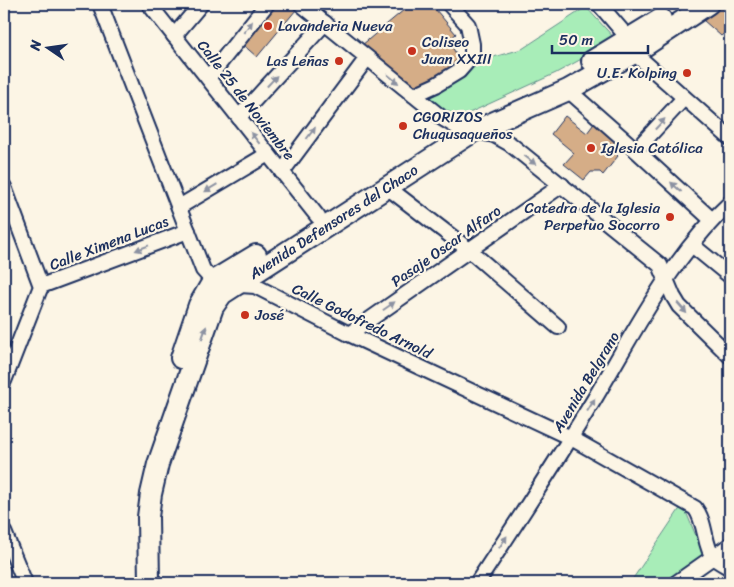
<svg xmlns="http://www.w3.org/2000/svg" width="734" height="587" viewBox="0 0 734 587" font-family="Sriracha,sans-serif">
<rect width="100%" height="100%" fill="#fcf5e5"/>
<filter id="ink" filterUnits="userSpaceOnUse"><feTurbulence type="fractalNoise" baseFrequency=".02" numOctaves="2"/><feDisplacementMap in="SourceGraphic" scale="10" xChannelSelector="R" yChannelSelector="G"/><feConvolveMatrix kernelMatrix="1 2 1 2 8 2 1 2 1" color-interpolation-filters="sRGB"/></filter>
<g filter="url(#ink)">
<g fill="#a8edb8" stroke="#628e8b">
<path d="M586,7L616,40L556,73L454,120L422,97L479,61L522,49Z"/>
<path d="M681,507L686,512L704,555L663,583H630Z"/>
</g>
<g fill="#d5ad87" stroke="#1b2f5e">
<path d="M270,4H287L296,10L257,57L241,43Z"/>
<path d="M411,4H431L456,34L448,40L458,57L452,70L426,84L413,87L362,45Z"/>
<path d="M719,8H727L730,11V29L721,36L703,20Z"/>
<path d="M565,116L587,133L596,121L618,139L614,144V152L618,156L603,175L600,172H591L584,180L564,164L574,153L551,134Z"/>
</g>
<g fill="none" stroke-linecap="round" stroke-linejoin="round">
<g stroke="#1b2f5e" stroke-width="18">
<g id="street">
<path d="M100,4L203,270L213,281L226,284L255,286L349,334L571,438L695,508C706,522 704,545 713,557C717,561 725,565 730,568"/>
<path d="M149,4L318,217"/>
<path d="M301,4L442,118L457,127L494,135L510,144L660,265L673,296L679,306L730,356"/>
<path d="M599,4L629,39"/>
<path d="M174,36L201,4"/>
<path d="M634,53L730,138"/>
<path d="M208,78L267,4"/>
<path d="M568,90L627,142L712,220"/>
<path d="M414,95L436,85L459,71L472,56V44L468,25L449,4"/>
<path d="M239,117L325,23"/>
<path d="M636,150L684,98"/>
<path d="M282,172L367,58"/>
<path d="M4,187L41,286L4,381"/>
<path d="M387,187L469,250L558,327"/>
<path d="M179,207L268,154"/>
<path d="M692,245L730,276"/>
<path d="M41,286L188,231"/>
<path d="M349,334L562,185"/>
<path d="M4,532L25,583"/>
<path d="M477,583C517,522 557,461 595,398C635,331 672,256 730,203"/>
<path d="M676,583L730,545"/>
</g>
</g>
<g stroke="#1b2f5e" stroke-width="24">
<g id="secondary">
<path d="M592,61L661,19"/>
<path d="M181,358L199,305L213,281L256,255"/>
<path id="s1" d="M149,583L148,517L151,494L158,464L213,307L222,294L474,131L568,90L634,53L708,4"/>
</g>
</g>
<use href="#street" stroke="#fcf5e5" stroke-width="14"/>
<use href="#secondary" stroke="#fcf5e5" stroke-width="20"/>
</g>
<defs><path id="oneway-solid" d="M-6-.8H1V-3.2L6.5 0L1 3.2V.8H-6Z" transform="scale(1.25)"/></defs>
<g fill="#8c92a2">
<use href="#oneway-solid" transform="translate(248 27) rotate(-52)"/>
<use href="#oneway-solid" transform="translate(393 79) rotate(39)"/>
<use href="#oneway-solid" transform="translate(272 81) rotate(-47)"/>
<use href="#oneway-solid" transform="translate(660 124) rotate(-47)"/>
<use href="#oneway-solid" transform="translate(311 133) rotate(-53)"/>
<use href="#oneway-solid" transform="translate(255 138) rotate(-128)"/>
<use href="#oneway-solid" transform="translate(530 160) rotate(38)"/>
<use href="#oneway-solid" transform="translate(676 187) rotate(-138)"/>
<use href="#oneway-solid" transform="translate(211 188) rotate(149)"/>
<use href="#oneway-solid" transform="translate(142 248) rotate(159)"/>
<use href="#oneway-solid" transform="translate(389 306) rotate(-35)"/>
<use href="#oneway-solid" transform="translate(682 308) rotate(49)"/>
<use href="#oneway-solid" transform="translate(204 333) rotate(-71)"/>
<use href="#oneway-solid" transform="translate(591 405) rotate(-59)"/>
<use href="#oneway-solid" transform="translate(503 542) rotate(-57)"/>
</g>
</g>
<g fill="#c8321e" stroke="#fcf5e5" stroke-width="2">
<circle cx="268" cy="26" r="5"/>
<circle cx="412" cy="51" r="5"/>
<circle cx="339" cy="61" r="5"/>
<circle cx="687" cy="73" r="5"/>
<circle cx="403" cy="126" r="5"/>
<circle cx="591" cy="148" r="5"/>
<circle cx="670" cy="217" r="5"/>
<circle cx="245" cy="315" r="5"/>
</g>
<g text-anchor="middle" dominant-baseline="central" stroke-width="4.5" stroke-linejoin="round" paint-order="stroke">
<g font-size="15" fill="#1b2f5e" stroke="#fcf5e5" text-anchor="start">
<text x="278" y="26">Lavanderia Nueva</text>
<text x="422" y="42">Coliseo<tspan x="422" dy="17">Juan XXIII</tspan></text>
<text x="329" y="61" text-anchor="end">Las Leñas</text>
<text x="677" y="73" text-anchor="end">U.E. Kolping</text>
<text x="413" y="117">CGORIZOS<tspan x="413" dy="17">Chuqusaqueños</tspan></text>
<text x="601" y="148">Iglesia Católica</text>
<text x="660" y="208" text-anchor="end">Catedra de la Iglesia<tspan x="660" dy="17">Perpetuo Socorro</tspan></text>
<text x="255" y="315">José</text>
</g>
<g font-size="15" fill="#1b2f5e" stroke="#fcf5e5">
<text transform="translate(246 100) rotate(52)">Calle 25 de Noviembre</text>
<text stroke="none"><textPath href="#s1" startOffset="435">Avenida Defensores del Chaco</textPath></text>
<text transform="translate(109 243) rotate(-21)">Calle Ximena Lucas</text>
<text transform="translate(446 246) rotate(-35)">Pasaje Oscar Alfaro</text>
<text transform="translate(362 321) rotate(26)">Calle Godofredo Arnold</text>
<text transform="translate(586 382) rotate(-59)">Avenida Belgrano</text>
</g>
</g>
<rect width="734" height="587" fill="none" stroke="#fcf5e5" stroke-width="20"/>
<rect x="10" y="10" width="714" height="567" fill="none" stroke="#1b2f5e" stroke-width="2" filter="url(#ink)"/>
<g transform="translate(48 48) rotate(283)" stroke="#fcf5e5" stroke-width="4" paint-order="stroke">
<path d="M0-4L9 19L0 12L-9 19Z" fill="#1b2f5e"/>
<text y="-8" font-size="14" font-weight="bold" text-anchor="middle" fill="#1b2f5e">N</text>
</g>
<path d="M552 45v8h96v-8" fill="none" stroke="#1b2f5e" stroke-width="2.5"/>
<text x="559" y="45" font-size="15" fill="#1b2f5e" stroke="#fcf5e5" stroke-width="4" paint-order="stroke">50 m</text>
</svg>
